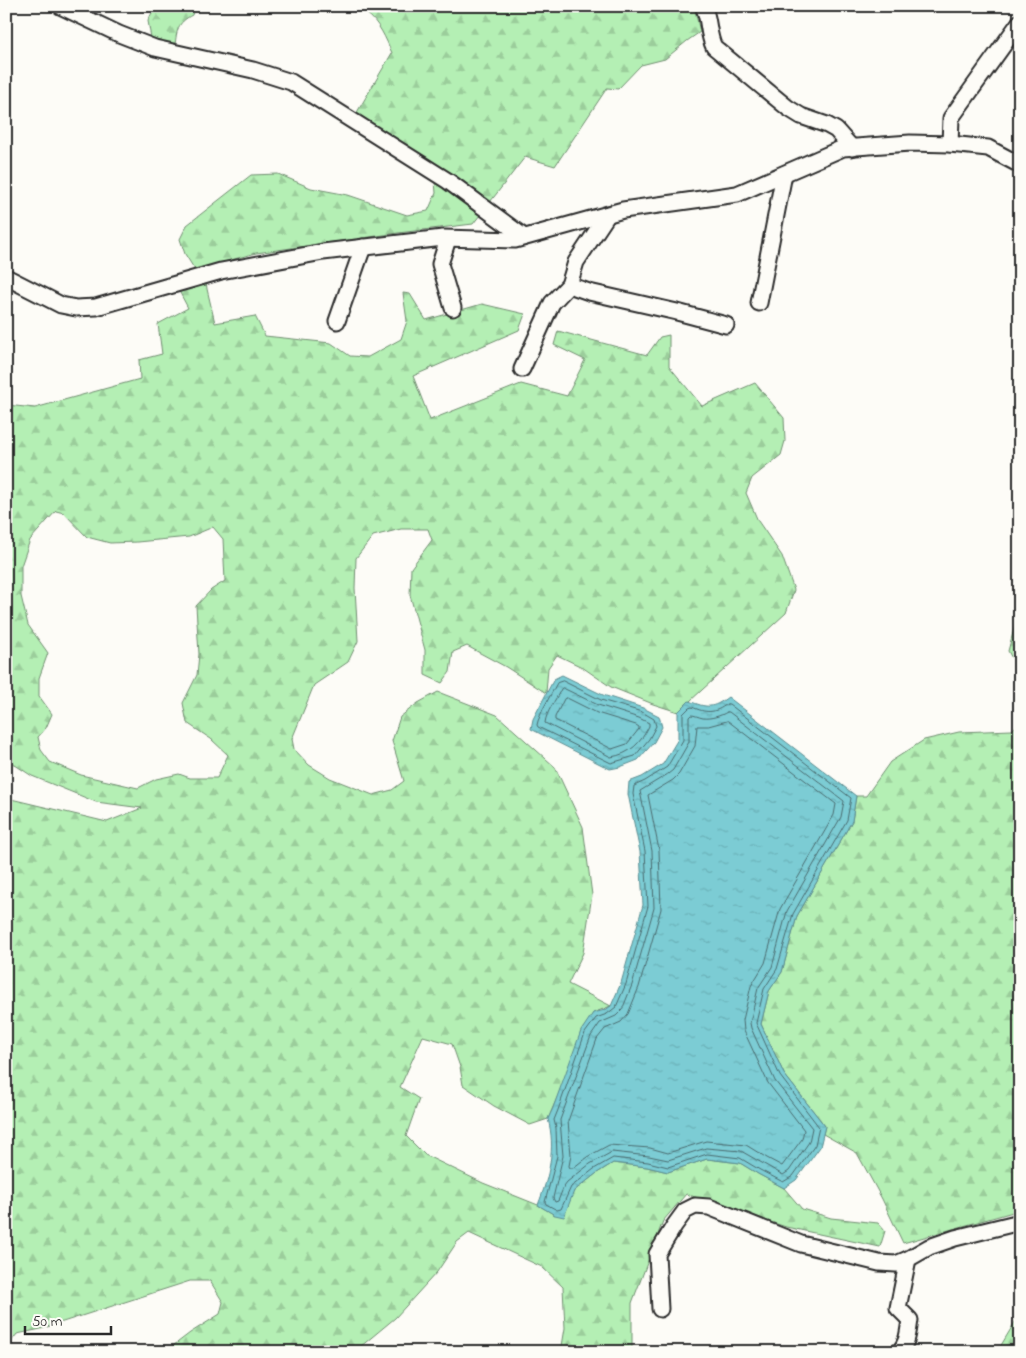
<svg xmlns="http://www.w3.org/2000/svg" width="1026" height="1358" viewBox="0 0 1026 1358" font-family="'Indie Flower',sans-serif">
<defs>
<pattern id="forest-firs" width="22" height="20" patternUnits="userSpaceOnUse" patternTransform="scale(1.25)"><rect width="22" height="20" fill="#b4efb4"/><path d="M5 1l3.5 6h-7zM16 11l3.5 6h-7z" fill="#9bcd9b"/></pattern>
<pattern id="water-ripples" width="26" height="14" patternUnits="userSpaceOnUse" patternTransform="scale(1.25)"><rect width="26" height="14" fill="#7bccd4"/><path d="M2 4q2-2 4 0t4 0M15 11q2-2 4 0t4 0" fill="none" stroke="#6aafb6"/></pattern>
</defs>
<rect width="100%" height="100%" fill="#fdfcf7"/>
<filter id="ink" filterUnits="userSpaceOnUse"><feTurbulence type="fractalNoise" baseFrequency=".02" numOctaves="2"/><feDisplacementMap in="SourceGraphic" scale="10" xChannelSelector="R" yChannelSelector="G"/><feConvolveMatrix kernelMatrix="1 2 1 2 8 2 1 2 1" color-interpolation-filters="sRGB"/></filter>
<g filter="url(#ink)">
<g fill="url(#forest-firs)" stroke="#708d70" fill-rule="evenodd">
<path d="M155,6H195L192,15C177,23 177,30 175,45H165L151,38L148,21Z"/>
<path d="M351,6H552L578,7L579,6H694L700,32L687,41L665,59L641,65L618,89L607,88L555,166L525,157L473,224L398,233L256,253L195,270L185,254L180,239L187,225L251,175L278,174L311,188L348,195L407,215L428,211L436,193L435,181L359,132L356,114L392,53C386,39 379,22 366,13C361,9 356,10 351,6Z"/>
<path d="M206,281L207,289L215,323L255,316L265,336L331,343L350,356L368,357L401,339L407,321L403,293L410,294L426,320L482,304L525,314L519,330L413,376L430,420L521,384L567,396L585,360L554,345L558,331L647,355L660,337L669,335V366L702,406L755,383L784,418L785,441L781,455L752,478L746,493L758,521L782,556L794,590L786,613L678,712L653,704L611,687L582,667L557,655L548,668L546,693L506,667L467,646L453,652L450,672L442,683L425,675V650L410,595L411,568L432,540L428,529H401L373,536L356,558L355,588L358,641L348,662L314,685L292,739L294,749L309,765L330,778L373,795L392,790L404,781L392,741L400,717L418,703L438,692L497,715L555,767L583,827L592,895L583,953L568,984L611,1006L593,1013L548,1119L530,1125L494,1106L463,1085L460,1067L452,1044L423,1036L400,1087L419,1099L406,1136L425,1155L483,1183L538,1205L555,1215L574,1191L597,1173L613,1163L647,1167L668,1172L707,1159L740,1163L758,1174L784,1188L802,1209L831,1218L878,1223L885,1231L880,1247L786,1227L686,1194L663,1221L632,1303V1352H561L565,1328L563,1287L542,1267L469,1233L457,1242L437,1272L395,1318L354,1352H165L190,1333L220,1314L223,1302L210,1281H190L41,1329L17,1334L7,1347L9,1352H6V799H11L107,822L142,808L96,802L32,776L9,761L6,755V405L35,408L140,379L139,360L162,354L158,324L188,308L179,291ZM56,511L64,513L87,537L110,543L137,542L189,537L213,527L223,539L225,581L211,590L196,606L199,654L197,675L183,703L187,723L211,739L228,755L217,778H190L179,774L156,779L138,788L81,775L50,762L41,750L38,737L46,728L52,714L39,696V678L48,653L28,625L21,596V566L30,540Z"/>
<path d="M1020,607V673L1008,651Z"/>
<path d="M1020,722V1210L903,1243L882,1199L857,1153L823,1134L825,1126L784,1074L761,1024L769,991L782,972L797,916L852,821L856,796H866L890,762L924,740L959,732L1012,730Z"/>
<path d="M1020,1316V1352H997L1018,1317Z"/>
</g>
<g fill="url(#water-ripples)" stroke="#5b8c90">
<path d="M562,675L603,695L643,708L659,716L662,727L654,742L638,760L620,767L610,769L531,729L533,719L554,679Z"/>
<path d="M728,697L856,796L852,821L797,916L782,972L769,991L761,1024L784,1074L825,1126L820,1147L796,1180L784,1188L758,1174L740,1163L707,1159L668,1172L647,1167L613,1163L597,1173L574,1191L564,1217L555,1215L538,1205C549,1177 556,1148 548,1119L553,1108L581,1031L593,1013L605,1010L611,1006L621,983L643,905L640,852L628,794L629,782L642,777L663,764L678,739V712L689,701C707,708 712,709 728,697Z"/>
</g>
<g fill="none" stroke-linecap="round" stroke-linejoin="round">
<g stroke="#4b6b6f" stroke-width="1">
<path d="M563,681L601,700L642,712L654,719L656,726L649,739L635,756L611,763L538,727L537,725L538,721L543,709L557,683Z"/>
<path d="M563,688L598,705L639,718L649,723V726C641,743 630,754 611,757L545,723C546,712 556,700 561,689Z"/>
<path d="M567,698L597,713L636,725L639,727V729L627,744L612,749L555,720V717L564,699Z"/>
<path d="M727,704H729L851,798L847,820L793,914L777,969L764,989L756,1023L780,1076L819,1127L815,1145L793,1176L783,1182L760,1170L740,1158L707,1154L668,1167L648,1162L613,1158L594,1169L571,1187L561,1209L557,1210L546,1204L545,1202L557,1156L556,1128L554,1120L558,1110L585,1033L596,1018L607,1014L616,1007L626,984L648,906L645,851L633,794L634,786L645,781L667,767L683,740V714L689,708L692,707C706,713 714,714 727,704Z"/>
<path d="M727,712H729L844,801L841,817L787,911L772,967L758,988L750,1023L751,1028L775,1081L812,1128L809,1142L789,1171L783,1175L741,1151L706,1148L668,1160L649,1156L612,1152L590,1164L567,1182L564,1186L558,1201L555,1202L553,1198L563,1156L560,1120L591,1036L600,1023L616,1016L622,1010L632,985L654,908L652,851L640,791L668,774L673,770L689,742V717L691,715C695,715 698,717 703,718C710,719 721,716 727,712Z"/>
<path d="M728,721L836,804L834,815L780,909L765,963L751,986L743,1020L744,1031L768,1083L804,1130L802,1139L782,1166L767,1158L746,1145L706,1141L668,1153L650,1148L609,1145L587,1157L573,1168H570L569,1166L571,1155L568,1121L597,1039L605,1029L621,1022L628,1014L639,987L661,909L659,850L648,795L673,780L679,774L695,746L697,726H708Z"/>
</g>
<g stroke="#2b2b2b" stroke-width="19">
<g id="minor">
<path d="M60,6L119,34L155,48L253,70L291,82L448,181L524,237"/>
<path d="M703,6C710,19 707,33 714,47L788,108L801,116L827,125L836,130L852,148"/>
<path d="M950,144L951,118L1020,22"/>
<path d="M448,239L440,264L453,308"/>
<path d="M6,277L61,305L76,308L96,307L221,271L323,252L443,238L515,240L623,210L737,194L843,148L910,143L950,144L988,148L1020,165"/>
<path d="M569,285L589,292L677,312L726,325"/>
<path d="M759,303L784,174"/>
<path d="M337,321L363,247"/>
<path d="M522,369L552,303L569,285L576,262L608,214"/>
<path d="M660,1309L657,1254L674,1226L685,1211L695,1206L709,1207L801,1244L879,1263L896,1264L908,1259L929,1247L955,1238L1020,1222"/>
<path d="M899,1352C908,1343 908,1332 910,1320L898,1308L908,1259"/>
</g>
</g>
<use href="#minor" stroke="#fdfcf7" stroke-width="15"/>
</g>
</g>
<rect width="1026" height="1358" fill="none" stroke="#fdfcf7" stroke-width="25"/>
<rect x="12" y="12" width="1001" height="1333" fill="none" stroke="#2b2b2b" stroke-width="2" filter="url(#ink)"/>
<path d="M25 1326v8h86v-8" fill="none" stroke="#2b2b2b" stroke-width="2.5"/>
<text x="32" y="1326" font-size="15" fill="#2b2b2b" stroke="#fdfcf7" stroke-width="4" paint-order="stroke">50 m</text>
</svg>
